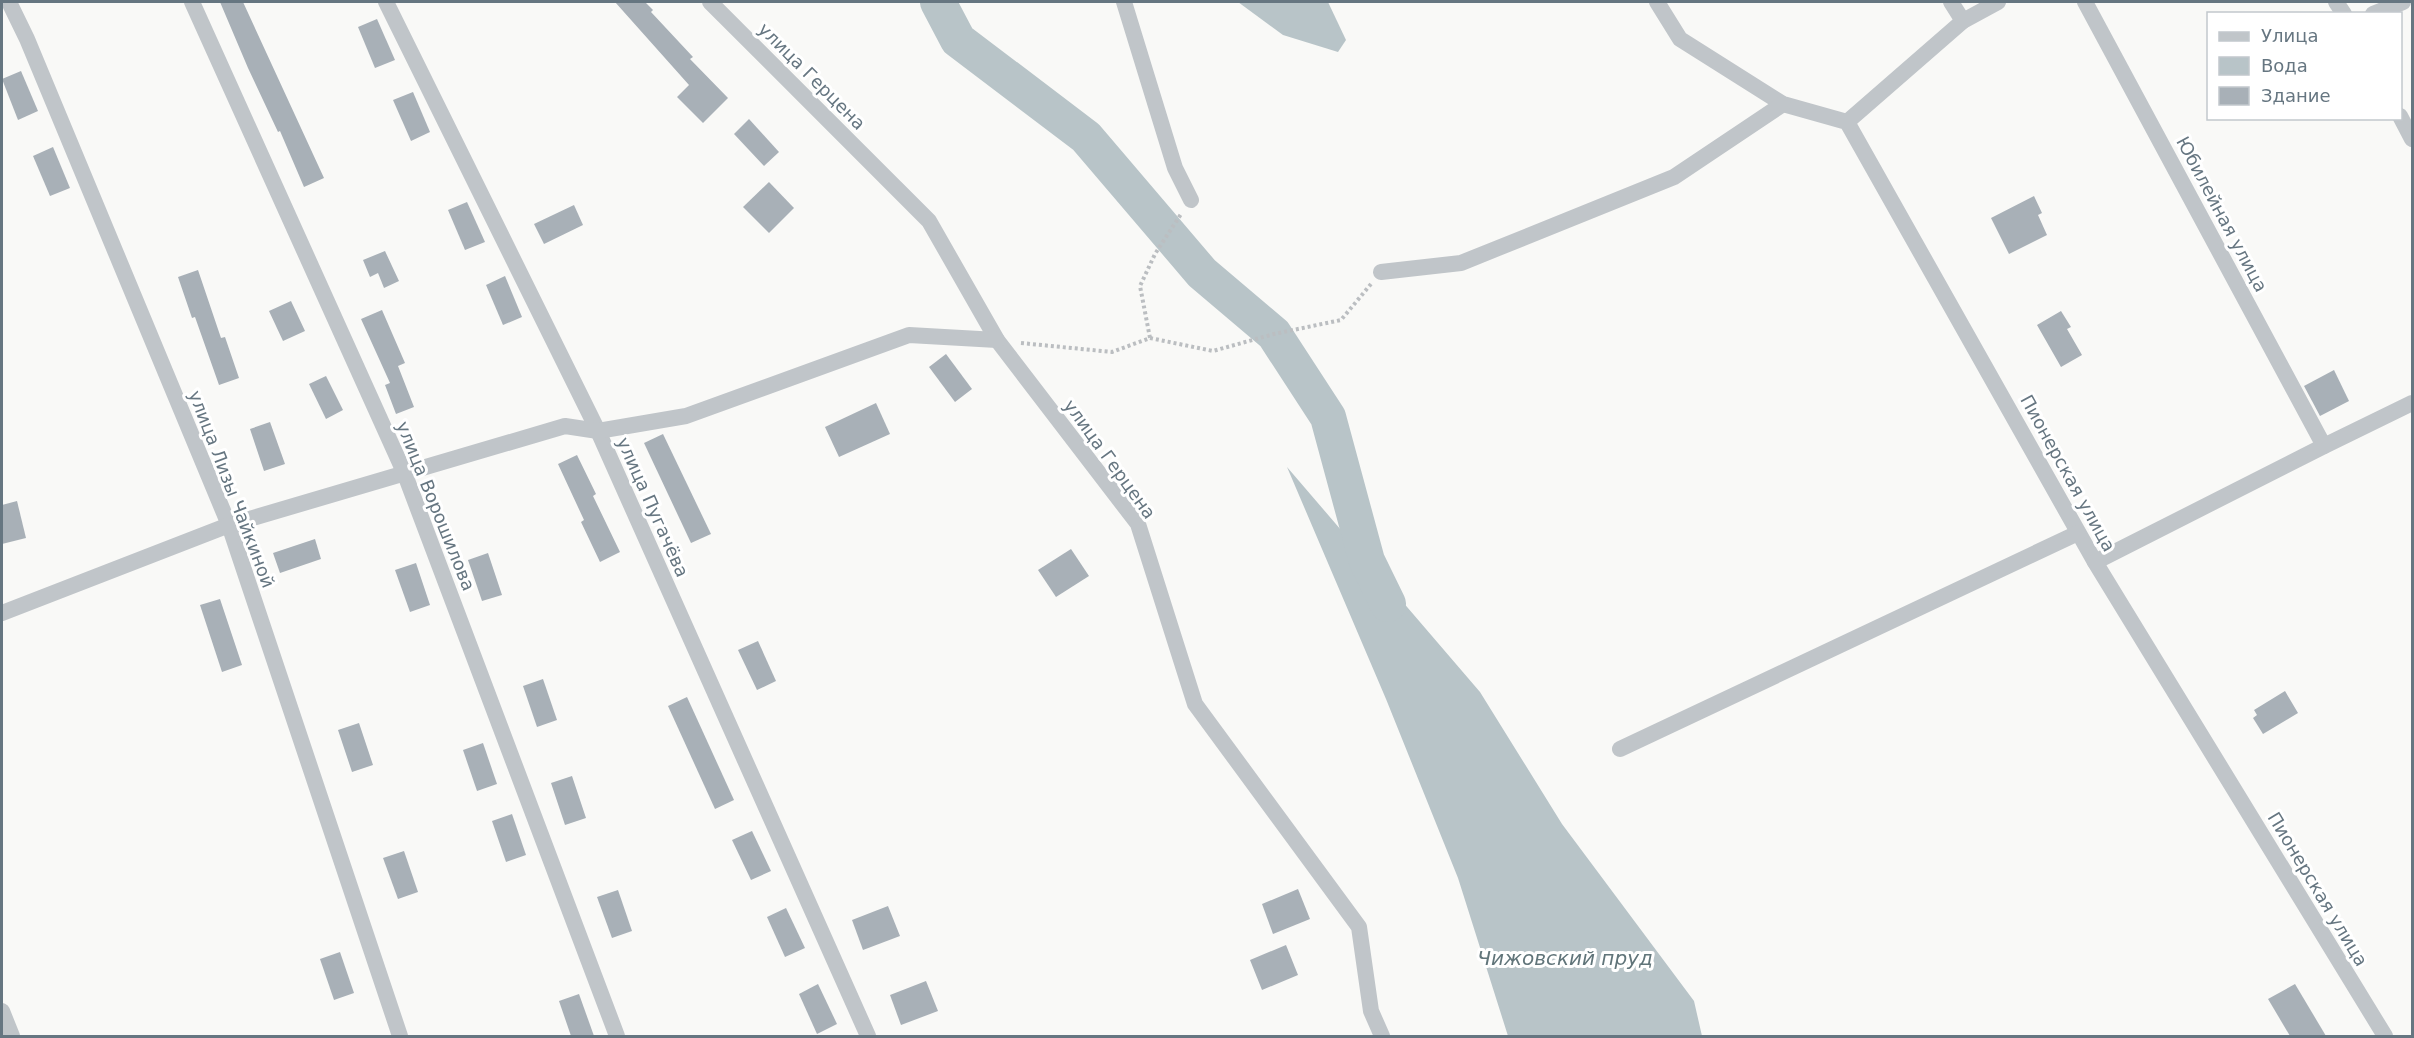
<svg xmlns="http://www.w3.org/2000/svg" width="2414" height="1038" viewBox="0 0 2414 1038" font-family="'DejaVu Sans',sans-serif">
<rect width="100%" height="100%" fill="#f9f9f7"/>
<g fill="#b8c4c8">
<path d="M1238,2H1328L1346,40L1338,52L1283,35Z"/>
<path d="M1287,467L1480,692L1562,824L1694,1001L1702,1036H1508L1458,878L1386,699Z"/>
</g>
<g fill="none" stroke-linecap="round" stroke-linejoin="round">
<path stroke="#b8c4c8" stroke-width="36" d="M938,2L958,40L1086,137L1202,273L1274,334L1328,417L1367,561L1388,604"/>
</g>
<g fill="#a8b0b7">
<path d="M220,2H243L324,178L304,187L280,131L278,132L248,68Z"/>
<path d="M615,2H645L653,10L651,12L693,57L690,59L728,98L703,123L677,97L689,85Z"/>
<path d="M377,19L395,60L375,68L358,27Z"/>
<path d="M21,71L38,111L18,120L2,79Z"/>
<path d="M413,92L430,132L411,141L393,100Z"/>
<path d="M749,119L779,152L764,166L734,134Z"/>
<path d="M53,147L70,188L50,196L33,156Z"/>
<path d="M769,182L794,208L769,233L743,207Z"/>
<path d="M2034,196L2042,213L2038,215L2047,235L2009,254L1991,218Z"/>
<path d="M467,202L485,242L465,250L448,210Z"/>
<path d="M574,205L583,225L544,244L534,224Z"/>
<path d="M385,251L399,281L384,288L378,273L370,277L363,260Z"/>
<path d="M198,270L221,338L225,337L239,378L219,385L195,317L192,318L178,277Z"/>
<path d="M505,276L522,317L503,325L486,285Z"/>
<path d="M291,301L305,331L283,341L269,311Z"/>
<path d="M382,310L405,363L398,366L414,407L396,414L385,385L390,383L361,319Z"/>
<path d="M2061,311L2071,327L2067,329L2082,355L2061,367L2037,325Z"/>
<path d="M946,354L972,389L955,402L929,367Z"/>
<path d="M2334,370L2349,401L2320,416L2304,386Z"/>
<path d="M326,376L343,410L326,419L309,384Z"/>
<path d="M876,403L890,434L839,457L825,427Z"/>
<path d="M270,422L285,464L264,471L250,429Z"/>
<path d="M663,434L711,534L691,543L644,443Z"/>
<path d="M577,455L596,494L593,496L620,552L600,562L581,522L584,520L558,464Z"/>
<path d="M17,501L26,538L2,544V505Z"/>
<path d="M315,539L321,559L280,573L273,553Z"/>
<path d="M1071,549L1089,576L1056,597L1038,570Z"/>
<path d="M488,553L502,595L482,601L468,560Z"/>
<path d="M416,563L430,605L410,612L395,570Z"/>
<path d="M220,599L242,665L222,672L200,605Z"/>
<path d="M758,641L776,681L757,690L738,650Z"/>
<path d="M543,679L557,720L537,727L523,686Z"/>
<path d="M2285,691L2298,713L2263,734L2253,718L2257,715L2254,710Z"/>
<path d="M687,697L734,800L715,809L668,706Z"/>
<path d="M359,723L373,765L352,772L338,730Z"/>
<path d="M483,743L497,784L477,791L463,750Z"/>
<path d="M572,776L586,818L565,825L551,783Z"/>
<path d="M512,814L526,855L506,862L492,821Z"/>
<path d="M752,831L771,871L751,880L732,840Z"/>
<path d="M404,851L418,892L398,899L383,858Z"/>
<path d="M1298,889L1310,919L1273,934L1262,904Z"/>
<path d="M618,890L632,931L612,938L597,897Z"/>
<path d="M888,906L900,936L863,950L852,920Z"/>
<path d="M786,908L805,948L785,957L767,917Z"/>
<path d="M1286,945L1298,975L1262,990L1250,960Z"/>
<path d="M340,952L354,993L334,1000L320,959Z"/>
<path d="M926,981L938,1011L901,1025L890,995Z"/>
<path d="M818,984L837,1024L817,1034L799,994Z"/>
<path d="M2295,984L2326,1036H2290L2268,999Z"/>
<path d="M579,994L594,1036H571L559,1001Z"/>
</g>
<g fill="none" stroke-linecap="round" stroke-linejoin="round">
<g stroke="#bbbec1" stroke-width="4" stroke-dasharray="3 3" stroke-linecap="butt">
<path d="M1150,338L1213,351L1274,334L1341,320L1371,284"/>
<path d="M1021,343L1112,352L1150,338L1140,286L1155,254L1181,214"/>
</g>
<g stroke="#c0c5c9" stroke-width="16">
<path d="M9,2L27,39L229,525L400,1036"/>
<path d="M192,2L404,472L617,1036"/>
<path d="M386,2L598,431L868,1036"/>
<path d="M710,2L929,221L997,340L1138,524L1195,704L1359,927L1371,1011L1382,1036"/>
<path d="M1124,2L1175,168L1191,200"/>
<path d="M1657,2L1680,39L1783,104L1847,122L2095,562L2385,1036"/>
<path d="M1951,2L1963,21"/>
<path d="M2085,2L2324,446"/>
<path d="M2336,2L2344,14"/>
<path d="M2373,14L2403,2"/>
<path d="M2400,116L2412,139"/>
<path d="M1847,122L1963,21L1998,2"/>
<path d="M1381,272L1461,263L1674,177L1783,104"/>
<path d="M2095,562L2324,446L2412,403"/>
<path d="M2,613L229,525L565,426L598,431L686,416L909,335L997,340"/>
<path d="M1620,749L2078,533"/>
<path d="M2,1011L12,1036"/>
</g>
</g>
<g text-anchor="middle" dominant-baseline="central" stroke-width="6" stroke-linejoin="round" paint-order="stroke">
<g font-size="18" fill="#667681" stroke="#fff">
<text transform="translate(812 76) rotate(45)">улица Герцена</text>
<text transform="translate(2222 214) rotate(62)">Юбилейная улица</text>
<text transform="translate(1110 459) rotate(54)">улица Герцена</text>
<text transform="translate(2068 473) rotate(61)">Пионерская улица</text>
<text transform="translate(232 489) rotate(69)">улица Лизы Чайкиной</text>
<text transform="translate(436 506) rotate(68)">улица Ворошилова</text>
<text transform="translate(653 507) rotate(66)">улица Пугачёва</text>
<text transform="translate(2318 889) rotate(59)">Пионерская улица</text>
</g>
<g font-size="20" font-style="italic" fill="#61757a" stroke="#fff">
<text x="1565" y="958">Чижовский пруд</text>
</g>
</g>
<rect width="2414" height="1038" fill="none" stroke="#667681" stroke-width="6"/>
<rect x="2207" y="12" width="195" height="108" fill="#ffffff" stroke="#c2c8cd" stroke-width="1.5"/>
<rect x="2219" y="32" width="30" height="9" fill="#c0c5c9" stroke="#c2c8cd" stroke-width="1.5"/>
<text x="2261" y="42" font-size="18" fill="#667681">Улица</text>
<rect x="2219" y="57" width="30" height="18" fill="#b8c4c8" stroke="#c2c8cd" stroke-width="1.5"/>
<text x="2261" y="72" font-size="18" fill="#667681">Вода</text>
<rect x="2219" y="87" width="30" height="18" fill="#a8b0b7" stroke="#c2c8cd" stroke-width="1.5"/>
<text x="2261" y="102" font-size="18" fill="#667681">Здание</text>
</svg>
